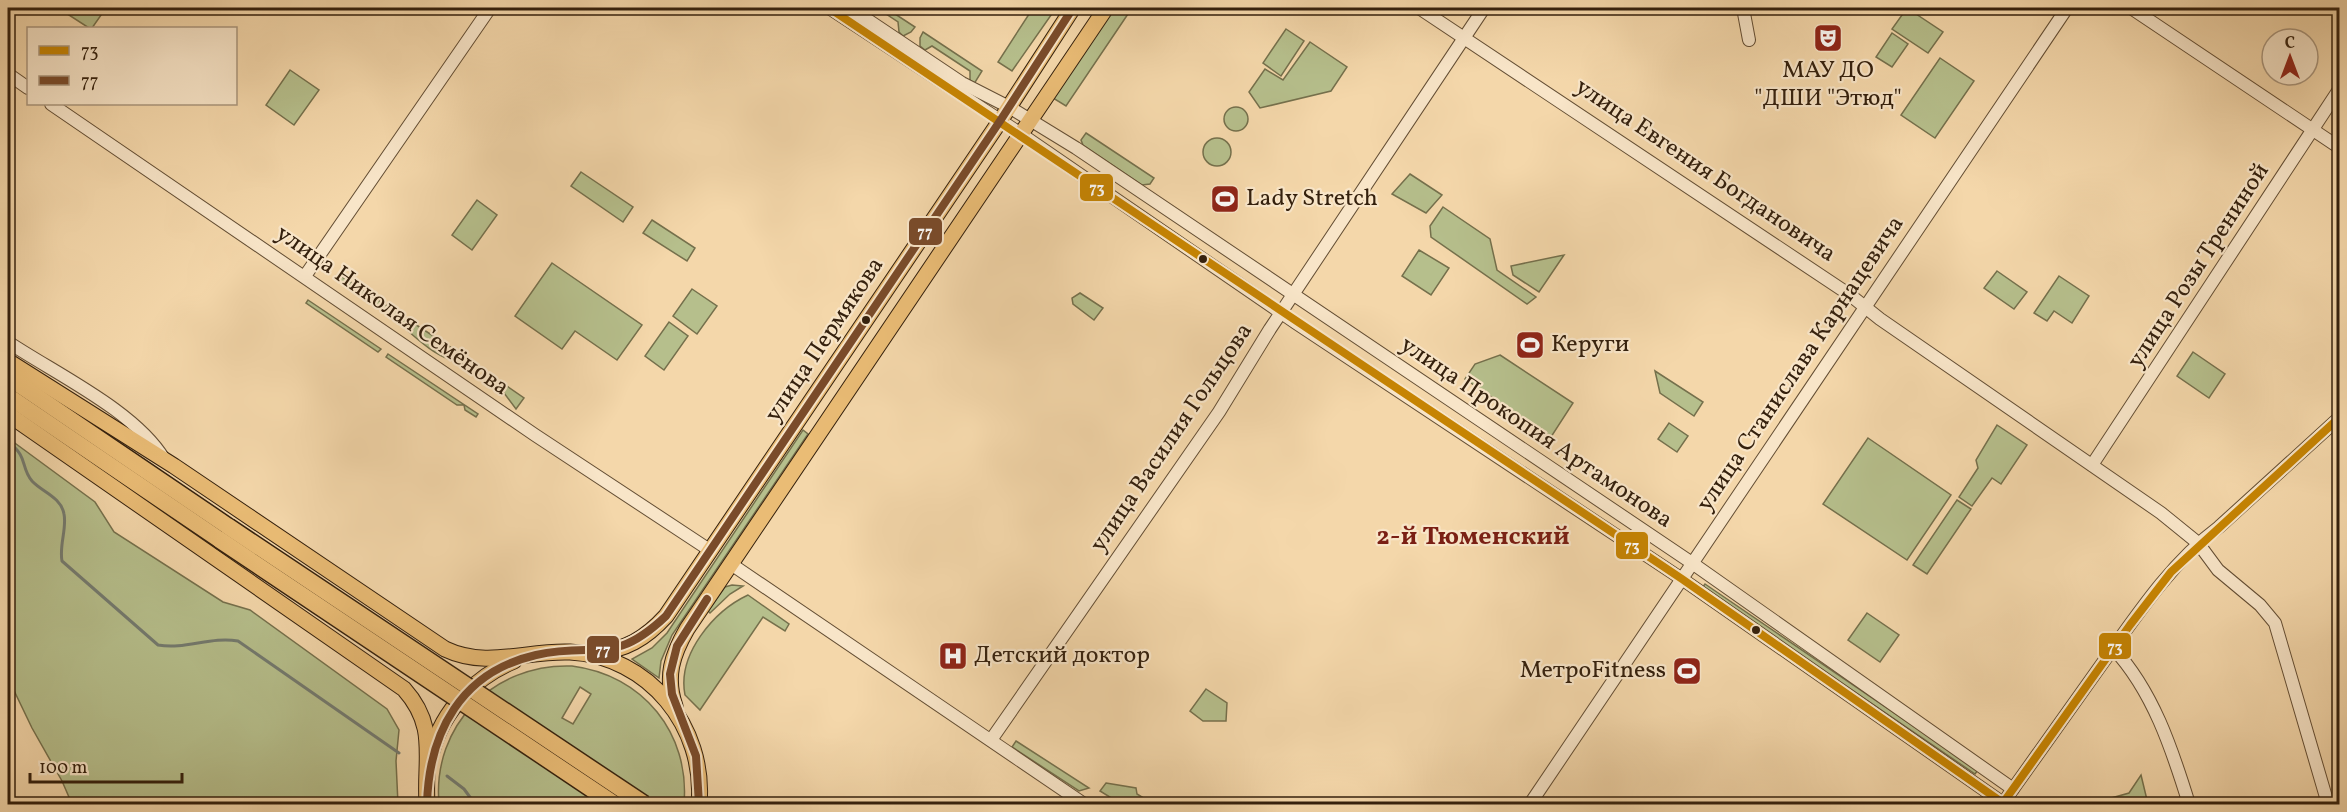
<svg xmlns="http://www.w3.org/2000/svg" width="2347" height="812" viewBox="0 0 2347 812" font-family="Vollkorn,serif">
<rect width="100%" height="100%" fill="#f4d7aa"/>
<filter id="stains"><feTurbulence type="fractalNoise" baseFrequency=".00333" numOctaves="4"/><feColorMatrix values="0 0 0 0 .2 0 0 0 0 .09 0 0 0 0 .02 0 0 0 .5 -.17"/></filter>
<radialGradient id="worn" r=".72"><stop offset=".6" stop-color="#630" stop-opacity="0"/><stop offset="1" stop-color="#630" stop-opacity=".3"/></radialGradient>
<g fill="#b6bf8c" stroke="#75704c" stroke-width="1.5" fill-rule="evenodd">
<path d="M58,8H106L92,28H89Z"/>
<path d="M877,8H886L915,27L911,32L903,36L899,32L898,22Z"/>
<path d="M1033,8H1056L1012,71L998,62Z"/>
<path d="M1123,8L1130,11L1066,106L1053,98L1108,13Z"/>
<path d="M1907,8L1943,32L1928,53L1892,29Z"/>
<path d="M1286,29L1304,41L1281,76L1263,63Z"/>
<path d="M923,32L982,71L974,84L970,81V71L932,46L925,50L920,46V38Z"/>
<path d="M1892,33L1908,44L1892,67L1876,57Z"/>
<path d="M1310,42L1347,67L1331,91L1260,108L1249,92L1265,69L1283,80Z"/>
<path d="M1940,58L1974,81L1935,138L1901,115Z"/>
<path d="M290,70L319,90L294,125L266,105Z"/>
<circle cx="1236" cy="119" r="12"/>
<path d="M1086,133L1154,178L1150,184L1142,185L1083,145L1081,140Z"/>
<circle cx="1217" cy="152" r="14"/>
<path d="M581,172L633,207L623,222L571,186Z"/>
<path d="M1410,174L1442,195L1426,213L1392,194Z"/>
<path d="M477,200L497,215L472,250L452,235Z"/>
<path d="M1443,207L1490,239L1497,270L1536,297L1527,304L1431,237L1430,226Z"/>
<path d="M652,220L695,248L687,261L643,233Z"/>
<path d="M1419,250L1449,268L1431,295L1402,276Z"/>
<path d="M1564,255L1539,292L1513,275L1511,266Z"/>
<path d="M552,263L642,325L617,360L575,331L562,349L515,316Z"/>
<path d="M1997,271L2027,292L2014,309L1984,288Z"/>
<path d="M338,274L464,356V364C432,358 414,334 390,316C372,303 353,291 335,279Z"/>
<path d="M2059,276L2089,296L2072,323L2054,311L2047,321L2034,313Z"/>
<path d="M692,289L717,306L697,334L673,316Z"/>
<path d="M1080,293L1103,308L1094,320L1073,304L1072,298Z"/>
<path d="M308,300L381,349L378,352L306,303Z"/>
<path d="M669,322L688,336L664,370L645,356Z"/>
<path d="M2193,352L2225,374L2209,398L2177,376Z"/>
<path d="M388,354L478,414L476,417L465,410L464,405H457L386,357Z"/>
<path d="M1500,355L1573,403L1551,437L1465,379L1475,364Z"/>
<path d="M1655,371L1703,402L1694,416L1660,393Z"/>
<path d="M504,384L524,398L516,409L501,389Z"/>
<path d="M1669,423L1688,436L1677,452L1658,439Z"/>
<path d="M1997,425L2027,445L2001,484L1992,478L1972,506L1959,497L1978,468L1976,460Z"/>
<path d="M803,430L808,434L672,635L661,661L659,678L632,659L652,648L667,633Z"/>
<path d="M8,438L95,502L114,532L223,602L250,610L387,709L399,730L396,761L398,804H72L62,781L32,728L8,678Z"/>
<path d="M1868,438L1951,495L1907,560L1823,504Z"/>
<path d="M1957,500L1971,509L1927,574L1913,565Z"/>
<path d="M1705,584L1978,770L1975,774L1702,588Z"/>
<path d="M732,585L743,586L730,594L710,613L708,611L725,587Z"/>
<path d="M748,595L789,624L785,631L763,617L700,710L685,695C677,654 714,611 748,595Z"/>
<path d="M1867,613L1899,635L1880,662L1848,640Z"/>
<path d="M572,666C643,675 690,733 684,804H439C432,726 493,663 572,666ZM580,687L591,694L573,724L562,718Z"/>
<path d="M1206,689L1227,703L1226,721H1203L1190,711Z"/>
<path d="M1016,741L1089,788L1079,791L1012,747Z"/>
<path d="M2141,775L2148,804H2105L2108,799L2129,793Z"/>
<path d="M1106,783L1136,788L1137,794L1150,802L1194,804H1121L1100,791Z"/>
</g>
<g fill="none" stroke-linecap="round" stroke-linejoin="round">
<g stroke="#747b70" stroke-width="3">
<path d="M8,442C29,457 20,467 32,481C42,492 61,497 64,514C67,529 59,545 62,561L158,645C185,650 211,636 238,641L399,753"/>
<path d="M447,776L464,789L475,804"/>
</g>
<g stroke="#644e34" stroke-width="14">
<g id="minor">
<path d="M829,8L1021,134L1296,323L1682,579L2003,803"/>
<path d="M850,8L962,83L1009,107L1076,148L1692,563L2013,789"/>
<path d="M1419,8L1850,295L1880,319L2161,513L2198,543L2218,570L2260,605L2275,623L2328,804"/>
<path d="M1743,8L1749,40"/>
<path d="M2131,8L2340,148"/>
<path d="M8,74L28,88"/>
<path d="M51,104L535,435L711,551"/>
<path d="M305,276L490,8"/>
<path d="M8,342C56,374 135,411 164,459"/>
<path d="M2092,465L2340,88"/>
<path d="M731,564L1084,804"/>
<path d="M2113,648C2153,691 2172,749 2189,804"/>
<path d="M991,740L1219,412L1270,329L1484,8"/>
<path d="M2008,796C2040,751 2072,706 2104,661C2138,613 2172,562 2219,527L2340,417"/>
<path d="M1530,804L2067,8"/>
</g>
</g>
<g stroke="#34200d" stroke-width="17">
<g id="major">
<path d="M8,361L174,466L445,649C487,669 527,650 570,652C649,656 706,727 699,804"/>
<path d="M8,414L404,689C438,727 424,758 427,804"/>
<path d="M594,653C625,651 646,638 666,616L1000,121L1073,8"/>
<path d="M675,706C665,677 672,655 687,629L1106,8"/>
<path d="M432,751C443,710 475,677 514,661"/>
</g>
</g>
<g stroke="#34200d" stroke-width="19">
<g id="highway">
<path d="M8,377L229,527"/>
<path d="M8,396L220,540"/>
</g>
</g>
<use href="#minor" stroke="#f8e5c8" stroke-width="12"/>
<use href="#major" stroke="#eabc75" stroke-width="15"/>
<use href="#highway" stroke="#eabc75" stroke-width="16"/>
<g stroke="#34200d" stroke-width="19" stroke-linecap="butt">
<g id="highway-bridge">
<path d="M229,527L644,804"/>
<path d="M220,540L614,804"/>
</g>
</g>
<use href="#highway-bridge" stroke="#eabc75" stroke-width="16"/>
<g stroke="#f8e5c8" stroke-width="12">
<path id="bus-1" d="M829,8L1682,579L2003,803L2130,625L2171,572L2340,417"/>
</g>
<g stroke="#f8e5c8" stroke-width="12">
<g id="bus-2">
<path d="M427,804C429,732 461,672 536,655C597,641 612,667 666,616L1000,121L1073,8"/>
<path d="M699,804L696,756L672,694L670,674L677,646L707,599"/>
</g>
</g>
<use href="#bus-1" stroke="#c68403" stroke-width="8"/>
<use href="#bus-2" stroke="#7a4b2a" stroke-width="8"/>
</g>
<defs>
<g id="theatre-square" transform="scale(1.5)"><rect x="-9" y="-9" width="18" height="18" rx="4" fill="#8f2418" stroke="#f8e5c8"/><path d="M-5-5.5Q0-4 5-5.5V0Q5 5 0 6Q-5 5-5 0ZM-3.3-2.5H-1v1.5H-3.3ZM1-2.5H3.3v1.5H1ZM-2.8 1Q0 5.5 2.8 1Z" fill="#fff"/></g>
<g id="stadium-square" transform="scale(1.5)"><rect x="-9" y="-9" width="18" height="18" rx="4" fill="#8f2418" stroke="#f8e5c8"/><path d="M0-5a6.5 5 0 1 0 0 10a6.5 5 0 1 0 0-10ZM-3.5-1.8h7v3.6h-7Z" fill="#fff"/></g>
<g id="hospital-square" transform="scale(1.5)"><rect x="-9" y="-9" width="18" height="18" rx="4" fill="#8f2418" stroke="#f8e5c8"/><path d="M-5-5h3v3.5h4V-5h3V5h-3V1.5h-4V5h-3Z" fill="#fff"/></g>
</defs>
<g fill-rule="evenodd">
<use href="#theatre-square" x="1828" y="38"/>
<use href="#stadium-square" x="1225" y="199"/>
<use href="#stadium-square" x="1530" y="345"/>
<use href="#hospital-square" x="953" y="656"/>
<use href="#stadium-square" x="1687" y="671"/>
</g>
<g fill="#34200d" stroke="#f8e5c8" stroke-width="2">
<circle cx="1203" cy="259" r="5"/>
<circle cx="866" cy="320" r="5"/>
<circle cx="1756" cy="630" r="5"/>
</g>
<g text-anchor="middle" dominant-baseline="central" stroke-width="4.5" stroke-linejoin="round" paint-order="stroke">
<g font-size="24" fill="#34200d" stroke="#f8e5c8" text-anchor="start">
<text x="1828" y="71" text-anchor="middle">МАУ ДО<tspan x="1828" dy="28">"ДШИ "Этюд"</tspan></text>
<text x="1246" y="199">Lady Stretch</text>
<text x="1551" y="345">Керуги</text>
<text x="974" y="656">Детский доктор</text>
<text x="1666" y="671" text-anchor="end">МетроFitness</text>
</g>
<g font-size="24" fill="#34200d" stroke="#f8e5c8">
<text transform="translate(1705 171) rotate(34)">улица Евгения Богдановича</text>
<text transform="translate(2199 266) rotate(-57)">улица Розы Трениной</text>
<text transform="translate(392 311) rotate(35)">улица Николая Семёнова</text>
<text transform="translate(825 340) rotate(-56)">улица Пермякова</text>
<text transform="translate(1801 364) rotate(-56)">улица Станислава Карнацевича</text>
<text transform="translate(1536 433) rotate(34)">улица Прокопия Артамонова</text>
<text transform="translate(1172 438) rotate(-56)">улица Василия Гольцова</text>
</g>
<g font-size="26" font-weight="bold" fill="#7a1f14" stroke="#f8e5c8">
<text x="1473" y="537">2-й Тюменский</text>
</g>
</g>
<g stroke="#f8e5c8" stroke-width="2">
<rect x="1079" y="173" width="35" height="29" rx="6" fill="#c68403"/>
<rect x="908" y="217" width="35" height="29" rx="6" fill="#7a4b2a"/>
<rect x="1615" y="531" width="34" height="29" rx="6" fill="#c68403"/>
<rect x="2098" y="632" width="34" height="28" rx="6" fill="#c68403"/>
<rect x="586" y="635" width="34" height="29" rx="6" fill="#7a4b2a"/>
</g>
<g font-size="16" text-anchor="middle" font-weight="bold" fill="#fff">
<text x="1097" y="193">73</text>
<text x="925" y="237">77</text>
<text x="1632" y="551">73</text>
<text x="2115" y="652">73</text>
<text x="603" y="655">77</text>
</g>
<rect width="2347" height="812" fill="none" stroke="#f4d7aa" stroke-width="30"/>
<rect x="9" y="9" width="2329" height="794" fill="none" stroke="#34200d" stroke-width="3"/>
<rect x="15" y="15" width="2317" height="782" fill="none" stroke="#34200d" stroke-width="1.5"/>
<rect x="27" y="27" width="210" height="78" fill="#f8e5c8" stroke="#aa967d" stroke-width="1.5"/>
<rect x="39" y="46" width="30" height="9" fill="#c68403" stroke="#aa967d" stroke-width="1.5"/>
<text x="81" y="57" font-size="18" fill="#34200d">73</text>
<rect x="39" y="76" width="30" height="9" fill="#7a4b2a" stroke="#aa967d" stroke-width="1.5"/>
<text x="81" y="87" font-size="18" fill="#34200d">77</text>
<g transform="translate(2290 57)"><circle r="28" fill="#f8e5c8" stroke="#aa967d" stroke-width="1.5"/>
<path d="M0-4.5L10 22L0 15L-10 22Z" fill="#8f2418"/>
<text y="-9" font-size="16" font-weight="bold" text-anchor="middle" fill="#34200d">С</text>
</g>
<path d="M30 773v9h152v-9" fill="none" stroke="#34200d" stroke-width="3"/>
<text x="39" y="773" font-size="18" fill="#34200d" stroke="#f8e5c8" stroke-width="4.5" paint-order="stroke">100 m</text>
<rect width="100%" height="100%" filter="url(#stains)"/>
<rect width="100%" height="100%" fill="url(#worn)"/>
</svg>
